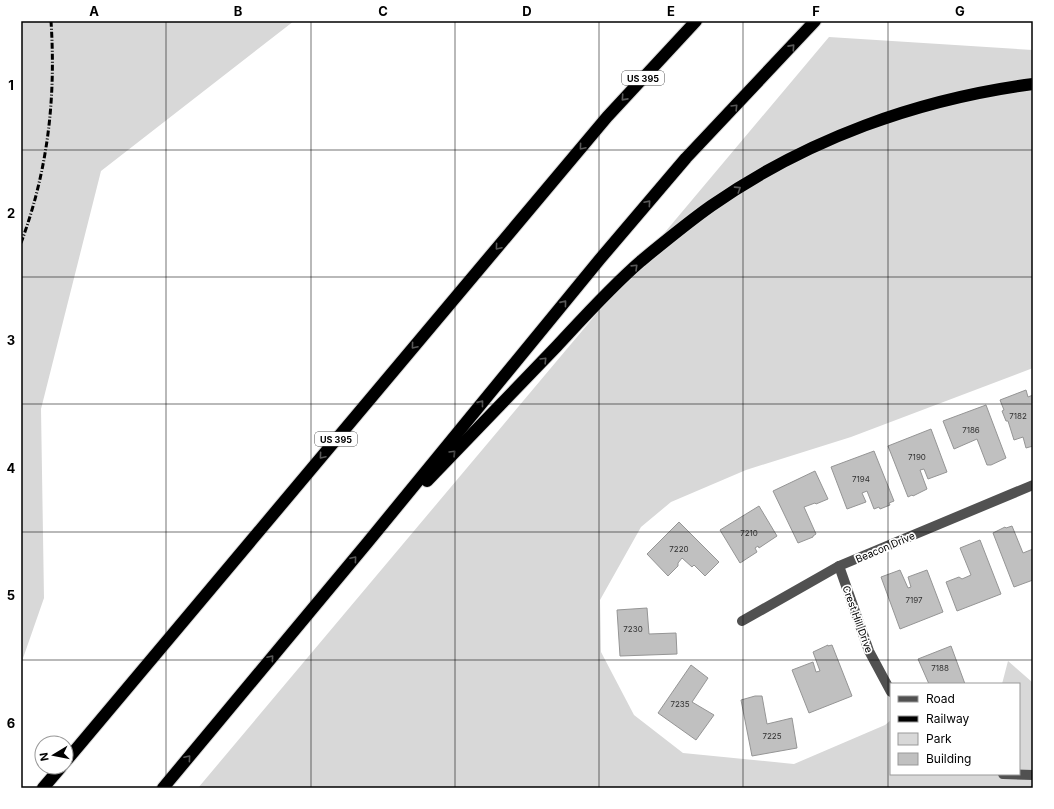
<svg xmlns="http://www.w3.org/2000/svg" width="1054" height="809" viewBox="0 0 1054 809" font-family="Inter,sans-serif">
<rect width="100%" height="100%" fill="#fff"/>
<g fill="#d8d8d8">
<path d="M21,21H294L101,171L41,409L44,598L21,664Z"/>
<path d="M829,37L1033,50V368L851,437L746,470L671,502L641,527L600,600L601,652L634,715L683,753L794,764L885,725L891,720V774H1019V684H1002L1008,661L1032,682L1033,686V788H198Z"/>
</g>
<g fill="#c0c0c0" stroke="#959595">
<path d="M1026,390L1028,397L1033,395V446L1026,448L1023,437L1014,440L1008,421H1006L1002,411L1004,410L1000,400Z"/>
<path d="M986,405L1006,458L991,465H987L977,439L954,449L943,421Z"/>
<path d="M931,429L947,472L928,479L924,469L920,470L927,489L913,496L912,495L908,497L888,446Z"/>
<path d="M874,451L894,501L889,503L890,505L880,509L879,507L874,509L867,491L862,493L866,502L847,509L831,467Z"/>
<path d="M815,471L828,499L816,504L815,503L804,507L816,534L813,536V537L798,543L773,491Z"/>
<path d="M759,506L777,536L759,548L758,546L755,548L757,552L740,563L720,530Z"/>
<path d="M679,522L719,562L705,576L694,565L692,567L682,558L678,563V566L668,576L647,554Z"/>
<path d="M1012,526L1023,553L1033,549V580L1014,587L993,533L1005,527L1006,528Z"/>
<path d="M980,540L1001,594L957,611L946,582L959,577L962,579L971,575L960,548Z"/>
<path d="M900,570L908,588L911,587L908,577L927,570L943,612L900,629L881,577Z"/>
<path d="M647,608L649,634L676,633L677,654L620,656L617,610Z"/>
<path d="M828,645V646L832,645L852,696L809,713L792,670L813,662L816,672L820,671L813,652Z"/>
<path d="M951,646L965,684H929L918,659Z"/>
<path d="M691,665L708,678L692,702L714,715L696,740L658,713Z"/>
<path d="M755,696H762L767,724L792,718L797,748L752,756L741,700Z"/>
</g>
<g fill="none" stroke-linecap="round" stroke-linejoin="round">
<g stroke="#dbdbdb" stroke-width="14">
<g id="highway">
<path d="M427,481C470,436 514,391 557,346C584,317 611,287 641,261C664,242 687,223 711,206C807,139 918,99 1033,84"/>
<path d="M66,761L607,117L696,21"/>
<path d="M43,788L61,767"/>
<path d="M163,788L368,542L600,259L686,158L815,21"/>
</g>
</g>
<g stroke="#515151" stroke-width="10">
<path d="M839,566L869,651L891,692"/>
<path d="M742,621L839,566L1033,485"/>
<path d="M1003,774L1033,775"/>
</g>
<use href="#highway" stroke="#000" stroke-width="12"/>
<path stroke="#000" stroke-width="3" stroke-dasharray="6 2 1 2" stroke-linecap="butt" d="M21,243C48,170 56,98 51,21"/>
</g>
<defs><path id="oneway-chevron" d="M-2-3.5L2.5 0L-2 3.5" fill="none" stroke-width="1.6" stroke-linecap="round" stroke-linejoin="round"/></defs>
<g stroke="#595959">
<use href="#oneway-chevron" transform="translate(792 47) rotate(-48)"/>
<use href="#oneway-chevron" transform="translate(624 98) rotate(132)"/>
<use href="#oneway-chevron" transform="translate(735 107) rotate(-46)"/>
<use href="#oneway-chevron" transform="translate(582 147) rotate(130)"/>
<use href="#oneway-chevron" transform="translate(738 189) rotate(-33)"/>
<use href="#oneway-chevron" transform="translate(648 203) rotate(-49)"/>
<use href="#oneway-chevron" transform="translate(498 247) rotate(130)"/>
<use href="#oneway-chevron" transform="translate(635 267) rotate(-44)"/>
<use href="#oneway-chevron" transform="translate(564 303) rotate(-51)"/>
<use href="#oneway-chevron" transform="translate(414 346) rotate(130)"/>
<use href="#oneway-chevron" transform="translate(544 360) rotate(-46)"/>
<use href="#oneway-chevron" transform="translate(481 403) rotate(-51)"/>
<use href="#oneway-chevron" transform="translate(453 453) rotate(-46)"/>
<use href="#oneway-chevron" transform="translate(322 456) rotate(130)"/>
<use href="#oneway-chevron" transform="translate(354 559) rotate(-50)"/>
<use href="#oneway-chevron" transform="translate(271 658) rotate(-50)"/>
<use href="#oneway-chevron" transform="translate(188 758) rotate(-50)"/>
</g>
<path fill="none" stroke="#000" stroke-width="1" stroke-opacity="0.55" d="M166,21V788M311,21V788M455,21V788M599,21V788M743,21V788M888,21V788M21,150H1033M21,277H1033M21,404H1033M21,532H1033M21,660H1033"/>
<g text-anchor="middle" dominant-baseline="central" stroke-width="3.5" stroke-linejoin="round" paint-order="stroke">
<g font-size="8" fill="#303030">
<text x="1018" y="416">7182</text>
<text x="971" y="430">7186</text>
<text x="917" y="457">7190</text>
<text x="861" y="479">7194</text>
<text x="749" y="533">7210</text>
<text x="679" y="549">7220</text>
<text x="914" y="600">7197</text>
<text x="633" y="629">7230</text>
<text x="940" y="668">7188</text>
<text x="680" y="704">7235</text>
<text x="772" y="736">7225</text>
</g>
<g fill="#fff" stroke="#4c4c4c" stroke-width="1">
<rect x="622" y="71" width="42" height="14" rx="3"/>
<rect x="315" y="432" width="42" height="14" rx="3"/>
</g>
<g font-size="9" font-weight="bold" fill="#000">
<text x="643" y="78">US 395</text>
<text x="336" y="439">US 395</text>
</g>
<g font-size="10" fill="#000" stroke="#fff">
<text transform="translate(885 547) rotate(-23)">Beacon Drive</text>
<text transform="translate(858 619) rotate(70)">Crest Hill Drive</text>
</g>
</g>
<rect width="1054" height="809" fill="none" stroke="#ffffff" stroke-width="44"/>
<rect x="890" y="683" width="130" height="92" fill="#ffffff" stroke="#999999"/>
<rect x="898" y="696" width="20" height="6" fill="#515151" stroke="#999999"/>
<text x="926" y="703" font-size="12" fill="#000000">Road</text>
<rect x="898" y="716" width="20" height="6" fill="#000000" stroke="#999999"/>
<text x="926" y="723" font-size="12" fill="#000000">Railway</text>
<rect x="898" y="733" width="20" height="12" fill="#d8d8d8" stroke="#999999"/>
<text x="926" y="743" font-size="12" fill="#000000">Park</text>
<rect x="898" y="753" width="20" height="12" fill="#c0c0c0" stroke="#999999"/>
<text x="926" y="763" font-size="12" fill="#000000">Building</text>
<g transform="translate(54 755) rotate(260)"><circle r="19" fill="#ffffff" stroke="#999999"/>
<path d="M0-3L7 15L0 10L-7 15Z" fill="#000000"/>
<text y="-6" font-size="11" font-weight="bold" text-anchor="middle" fill="#000000">N</text>
</g>
<rect x="22" y="22" width="1010" height="765" fill="none" stroke="#000" stroke-width="1.5"/>
<g font-size="13" text-anchor="middle" font-weight="bold" fill="#000">
<text x="94" y="16">A</text>
<text x="238" y="16">B</text>
<text x="383" y="16">C</text>
<text x="527" y="16">D</text>
<text x="671" y="16">E</text>
<text x="816" y="16">F</text>
<text x="960" y="16">G</text>
<text x="11" y="90">1</text>
<text x="11" y="218">2</text>
<text x="11" y="345">3</text>
<text x="11" y="473">4</text>
<text x="11" y="600">5</text>
<text x="11" y="728">6</text>
</g>
</svg>
